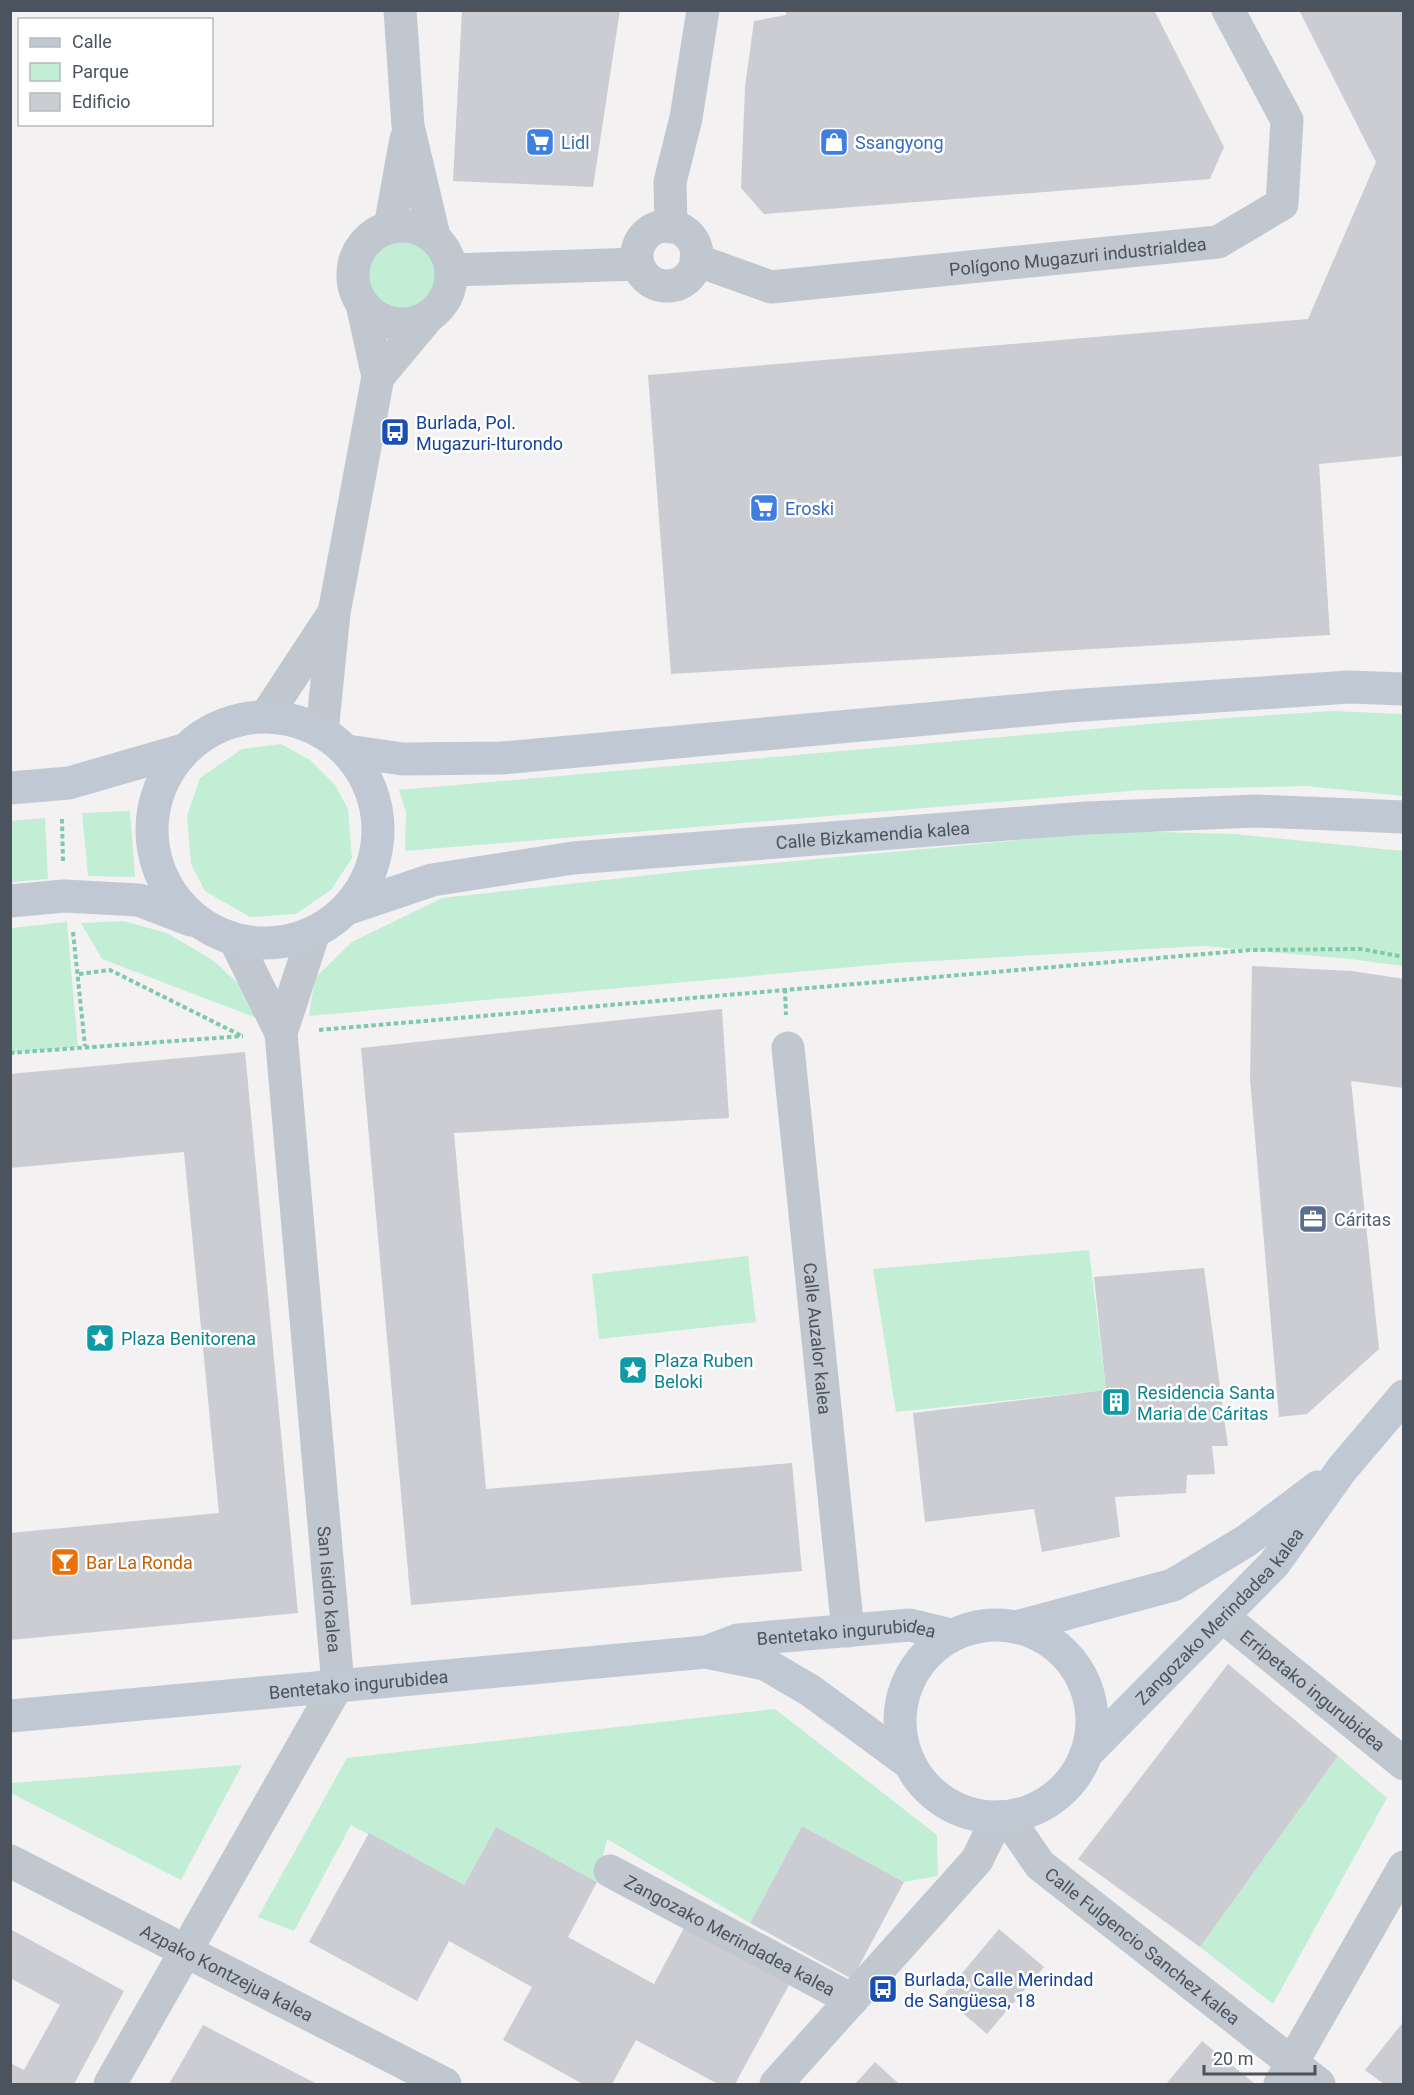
<svg xmlns="http://www.w3.org/2000/svg" width="1414" height="2095" viewBox="0 0 1414 2095" font-family="Roboto,sans-serif">
<rect width="100%" height="100%" fill="#f3f1f1"/>
<g fill="#c2eed6">
<circle cx="401" cy="274" r="44"/>
<path d="M1331,711L1403,714V796L1307,786L1142,790L405,851L406,812L399,790L1173,722Z"/>
<path d="M281,744L310,760L335,785L348,809L352,858L331,890L296,914L250,917L205,891L191,864L187,816L200,778L242,749Z"/>
<path d="M130,811L135,877L88,876L82,813Z"/>
<path d="M45,818L48,879L11,882V821Z"/>
<path d="M1117,831L1234,834L1403,851V966L1350,959L1203,946L896,963L309,1016L315,978L352,942L442,898L686,871Z"/>
<path d="M123,921L167,933L214,961L254,998L262,1020L102,959L81,923Z"/>
<path d="M67,922L78,1047L11,1053V928Z"/>
<path d="M1089,1250L1106,1390L896,1412L873,1269Z"/>
<path d="M748,1256L756,1322L599,1339L592,1274Z"/>
<path d="M775,1709L937,1835L938,1876L904,1882L802,1826L750,1923L607,1839L597,1882L496,1827L464,1885L351,1825L294,1931L258,1917L347,1758Z"/>
<path d="M1338,1756L1387,1798L1273,2004L1200,1947Z"/>
<path d="M242,1765L181,1880L11,1793V1783Z"/>
</g>
<g fill="#cbcdd3">
<path d="M462,10H620L593,187L453,181Z"/>
<path d="M786,10H1154L1224,147L1210,179L764,214L741,188L745,87L754,21L786,15Z"/>
<path d="M1299,10H1404V456L1319,464L1330,635L671,674L648,375L1308,319L1376,162Z"/>
<path d="M1252,966L1352,971L1404,979V1088L1351,1081L1379,1349L1307,1414L1279,1417L1250,1079Z"/>
<path d="M722,1009L729,1118L454,1133L486,1489L792,1463L802,1571L411,1605L361,1048Z"/>
<path d="M245,1052L298,1613L10,1640V1533L219,1513L184,1152L10,1168V1074Z"/>
<path d="M1204,1268L1228,1446H1212L1215,1474L1187,1475L1186,1493L1115,1497L1120,1537L1042,1552L1034,1509L925,1522L913,1413L1106,1390L1094,1277Z"/>
<path d="M1228,1664L1338,1756L1200,1947L1078,1859Z"/>
<path d="M802,1826L904,1882L852,1979L750,1923Z"/>
<path d="M496,1827L597,1882L568,1937L654,1984L684,1928L789,1985L735,2084H718L636,2040L612,2084H583L503,2040L532,1987L449,1941L417,2001L309,1942L369,1833L464,1885Z"/>
<path d="M10,1929L124,1991L74,2084H10V2063L24,2070L60,2005L10,1978Z"/>
<path d="M999,1929L1044,1967L987,2034L943,1996Z"/>
<path d="M1404,2021V2084H1384L1365,2070Z"/>
<path d="M203,2025L317,2084H169Z"/>
<path d="M1202,2041L1255,2084H1166Z"/>
<path d="M875,2062L899,2084H855Z"/>
</g>
<g fill="none" stroke-linecap="round" stroke-linejoin="round">
<g stroke="#7ccaa9" stroke-width="4" stroke-dasharray="4.5 3" stroke-linecap="butt">
<path d="M62,819L63,862"/>
<path d="M73,932L85,1046"/>
<path d="M79,974L110,970L242,1036"/>
<path d="M785,989L786,1015"/>
<path d="M319,1030L1251,950L1361,949L1404,957"/>
<path d="M10,1053L243,1036"/>
</g>
<g stroke="#c0c7cf" stroke-width="33">
<path id="s1" d="M696,260L771,287L1218,242L1282,204L1287,120L1228,10"/>
<path id="s2" d="M788,1048L848,1631"/>
<path id="s3" d="M1223,1617L1404,1764"/>
<path id="s4" d="M1007,1817L1040,1865L1319,2084"/>
<path id="s5" d="M10,1861L445,2084"/>
<path id="s6" d="M610,1871L852,2000"/>
<path d="M110,2084L338,1684"/>
<path d="M776,2084L977,1860L998,1817"/>
<path d="M1280,2084L1404,1867"/>
</g>
<g stroke="#c0c7cf" stroke-width="33">
<path d="M400,10L408,126L434,236"/>
<circle cx="402" cy="275" r="49"/>
<circle cx="667" cy="256" r="30"/>
<path d="M390,227L406,139"/>
<path d="M671,227L670,182L686,118L703,10"/>
<path d="M452,270L638,264"/>
<path d="M378,377L429,316"/>
<path d="M266,716L331,617"/>
<path d="M322,732L334,613L378,377L362,304"/>
<path id="s7" d="M235,940L281,1033L338,1684"/>
<path d="M281,1033L314,932"/>
</g>
<g stroke="#c0c8d3" stroke-width="33">
<circle cx="265" cy="830" r="113"/>
<path d="M347,751L403,759L502,758L1069,706L1349,687L1404,689"/>
<path d="M10,788L69,783L183,750"/>
<path d="M10,901L64,896L139,900L191,920"/>
<path id="s8" d="M349,908L432,880L573,858L1086,818L1256,811L1404,817"/>
<circle cx="996" cy="1721" r="96"/>
<path d="M1016,1627L1173,1585L1246,1541L1318,1487"/>
<path d="M711,1653L765,1664L811,1691L909,1763"/>
<path id="s9" d="M10,1716L706,1652L738,1640L910,1625L951,1635"/>
<path id="s10" d="M1086,1754L1274,1564L1342,1469L1404,1396"/>
</g>
</g>
<defs>
<g id="supermarket-square" transform="scale(1.5)"><rect x="-9" y="-9" width="18" height="18" rx="4" fill="#3f7fe0" stroke="#fff"/><path d="M-6-5.5h2.5l.6 2H6L4.5 2H-2.5L-4.4-4H-6ZM-1.5 3.2a1.3 1.3 0 1 0 .1 0ZM3 3.2a1.3 1.3 0 1 0 .1 0Z" fill="#fff"/></g>
<g id="shop-square" transform="scale(1.5)"><rect x="-9" y="-9" width="18" height="18" rx="4" fill="#3f7fe0" stroke="#fff"/><path d="M-5-2.5h2.3a2.7 3.5 0 0 1 5.4 0H5L5.5 6h-11ZM-1.5-2.5h3a1.5 2.3 0 0 0-3 0Z" fill="#fff"/></g>
<g id="bus-square" transform="scale(1.5)"><rect x="-9" y="-9" width="18" height="18" rx="4" fill="#1a4fb4" stroke="#fff"/><path d="M-5-6H5V4H4V6H2V4H-2V6H-4V4H-5ZM-3.5-4V0h7V-4ZM-3.5 1.2v1.5H-2V1.2ZM2 1.2v1.5H3.5V1.2Z" fill="#fff"/></g>
<g id="office-square" transform="scale(1.5)"><rect x="-9" y="-9" width="18" height="18" rx="4" fill="#5c6f8a" stroke="#fff"/><path d="M-6-3h4V-5.5h4V-3h4V5H-6ZM-1-4.5V-3h2v-1.5ZM-6 0V1H6V0Z" fill="#fff"/></g>
<g id="sight-square" transform="scale(1.5)"><rect x="-9" y="-9" width="18" height="18" rx="4" fill="#0f9aa8" stroke="#fff"/><path d="M0-6L1.8-2.2L6-1.7L2.9 1.2L3.7 5.4L0 3.3L-3.7 5.4L-2.9 1.2L-6-1.7L-1.8-2.2Z" fill="#fff"/></g>
<g id="building-square" transform="scale(1.5)"><rect x="-9" y="-9" width="18" height="18" rx="4" fill="#0f9aa8" stroke="#fff"/><path d="M-4-6H4V6H1V3H-1V6H-4ZM-2.5-4.3h1.7v1.8h-1.7ZM.8-4.3h1.7v1.8H.8ZM-2.5-1h1.7V.8h-1.7ZM.8-1h1.7V.8H.8Z" fill="#fff"/></g>
<g id="bar-square" transform="scale(1.5)"><rect x="-9" y="-9" width="18" height="18" rx="4" fill="#e8710a" stroke="#fff"/><path d="M-6-5H6L.8 .8V4.5H3.5V6h-7V4.5H-.8V.8Z" fill="#fff"/></g>
</defs>
<g fill-rule="evenodd">
<use href="#supermarket-square" x="540" y="142"/>
<use href="#shop-square" x="834" y="142"/>
<use href="#bus-square" x="395" y="432"/>
<use href="#supermarket-square" x="764" y="508"/>
<use href="#office-square" x="1313" y="1219"/>
<use href="#sight-square" x="100" y="1338"/>
<use href="#sight-square" x="633" y="1370"/>
<use href="#building-square" x="1116" y="1402"/>
<use href="#bar-square" x="65" y="1562"/>
<use href="#bus-square" x="883" y="1989"/>
</g>
<g text-anchor="middle" dominant-baseline="central" stroke-width="5" stroke-linejoin="round" paint-order="stroke">
<g font-size="18" fill="#366cbe" stroke="#fff" text-anchor="start">
<text x="561" y="142">Lidl</text>
<text x="855" y="142">Ssangyong</text>
<text x="785" y="508">Eroski</text>
</g>
<g font-size="18" fill="#4a535e" stroke="#fff">
<text stroke="none"><textPath href="#s1" startOffset="388">Polígono Mugazuri industrialdea</textPath></text>
<text stroke="none"><textPath href="#s8" startOffset="531">Calle Bizkamendia kalea</textPath></text>
<text stroke="none"><textPath href="#s2" startOffset="292">Calle Auzalor kalea</textPath></text>
<text stroke="none"><textPath href="#s7" startOffset="662">San Isidro kalea</textPath></text>
<text stroke="none"><textPath href="#s10" startOffset="192">Zangozako Merindadea kalea</textPath></text>
<text stroke="none"><textPath href="#s9" startOffset="842">Bentetako ingurubidea</textPath></text>
<text stroke="none"><textPath href="#s9" startOffset="350">Bentetako ingurubidea</textPath></text>
<text stroke="none"><textPath href="#s3" startOffset="116">Erripetako ingurubidea</textPath></text>
<text stroke="none"><textPath href="#s6" startOffset="136">Zangozako Merindadea kalea</textPath></text>
<text stroke="none"><textPath href="#s4" startOffset="189">Calle Fulgencio Sanchez kalea</textPath></text>
<text stroke="none"><textPath href="#s5" startOffset="244">Azpako Kontzejua kalea</textPath></text>
</g>
<g font-size="18" fill="#164399" stroke="#fff" text-anchor="start">
<text x="416" y="422">Burlada, Pol.<tspan x="416" dy="21">Mugazuri-Iturondo</tspan></text>
<text x="904" y="1979">Burlada, Calle Merindad<tspan x="904" dy="21">de Sangüesa, 18</tspan></text>
</g>
<g font-size="18" fill="#4e5e75" stroke="#fff" text-anchor="start">
<text x="1334" y="1219">Cáritas</text>
</g>
<g font-size="18" fill="#0d838f" stroke="#fff" text-anchor="start">
<text x="121" y="1338">Plaza Benitorena</text>
<text x="654" y="1360">Plaza Ruben<tspan x="654" dy="21">Beloki</tspan></text>
<text x="1137" y="1392">Residencia Santa<tspan x="1137" dy="21">Maria de Cáritas</tspan></text>
</g>
<g font-size="18" fill="#c56008" stroke="#fff" text-anchor="start">
<text x="86" y="1562">Bar La Ronda</text>
</g>
</g>
<rect width="1414" height="2095" fill="none" stroke="#4a535e" stroke-width="24"/>
<rect x="18" y="18" width="195" height="108" fill="#ffffff" stroke="#b7babf" stroke-width="1.5"/>
<rect x="30" y="38" width="30" height="9" fill="#c0c8d3" stroke="#b7babf" stroke-width="1.5"/>
<text x="72" y="48" font-size="18" fill="#4a535e">Calle</text>
<rect x="30" y="63" width="30" height="18" fill="#c2eed6" stroke="#b7babf" stroke-width="1.5"/>
<text x="72" y="78" font-size="18" fill="#4a535e">Parque</text>
<rect x="30" y="93" width="30" height="18" fill="#cbcdd3" stroke="#b7babf" stroke-width="1.5"/>
<text x="72" y="108" font-size="18" fill="#4a535e">Edificio</text>
<path d="M1204 2065v9h111v-9" fill="none" stroke="#4a535e" stroke-width="3"/>
<text x="1213" y="2065" font-size="18" fill="#4a535e" stroke="#ffffff" stroke-width="4.5" paint-order="stroke">20 m</text>
</svg>
